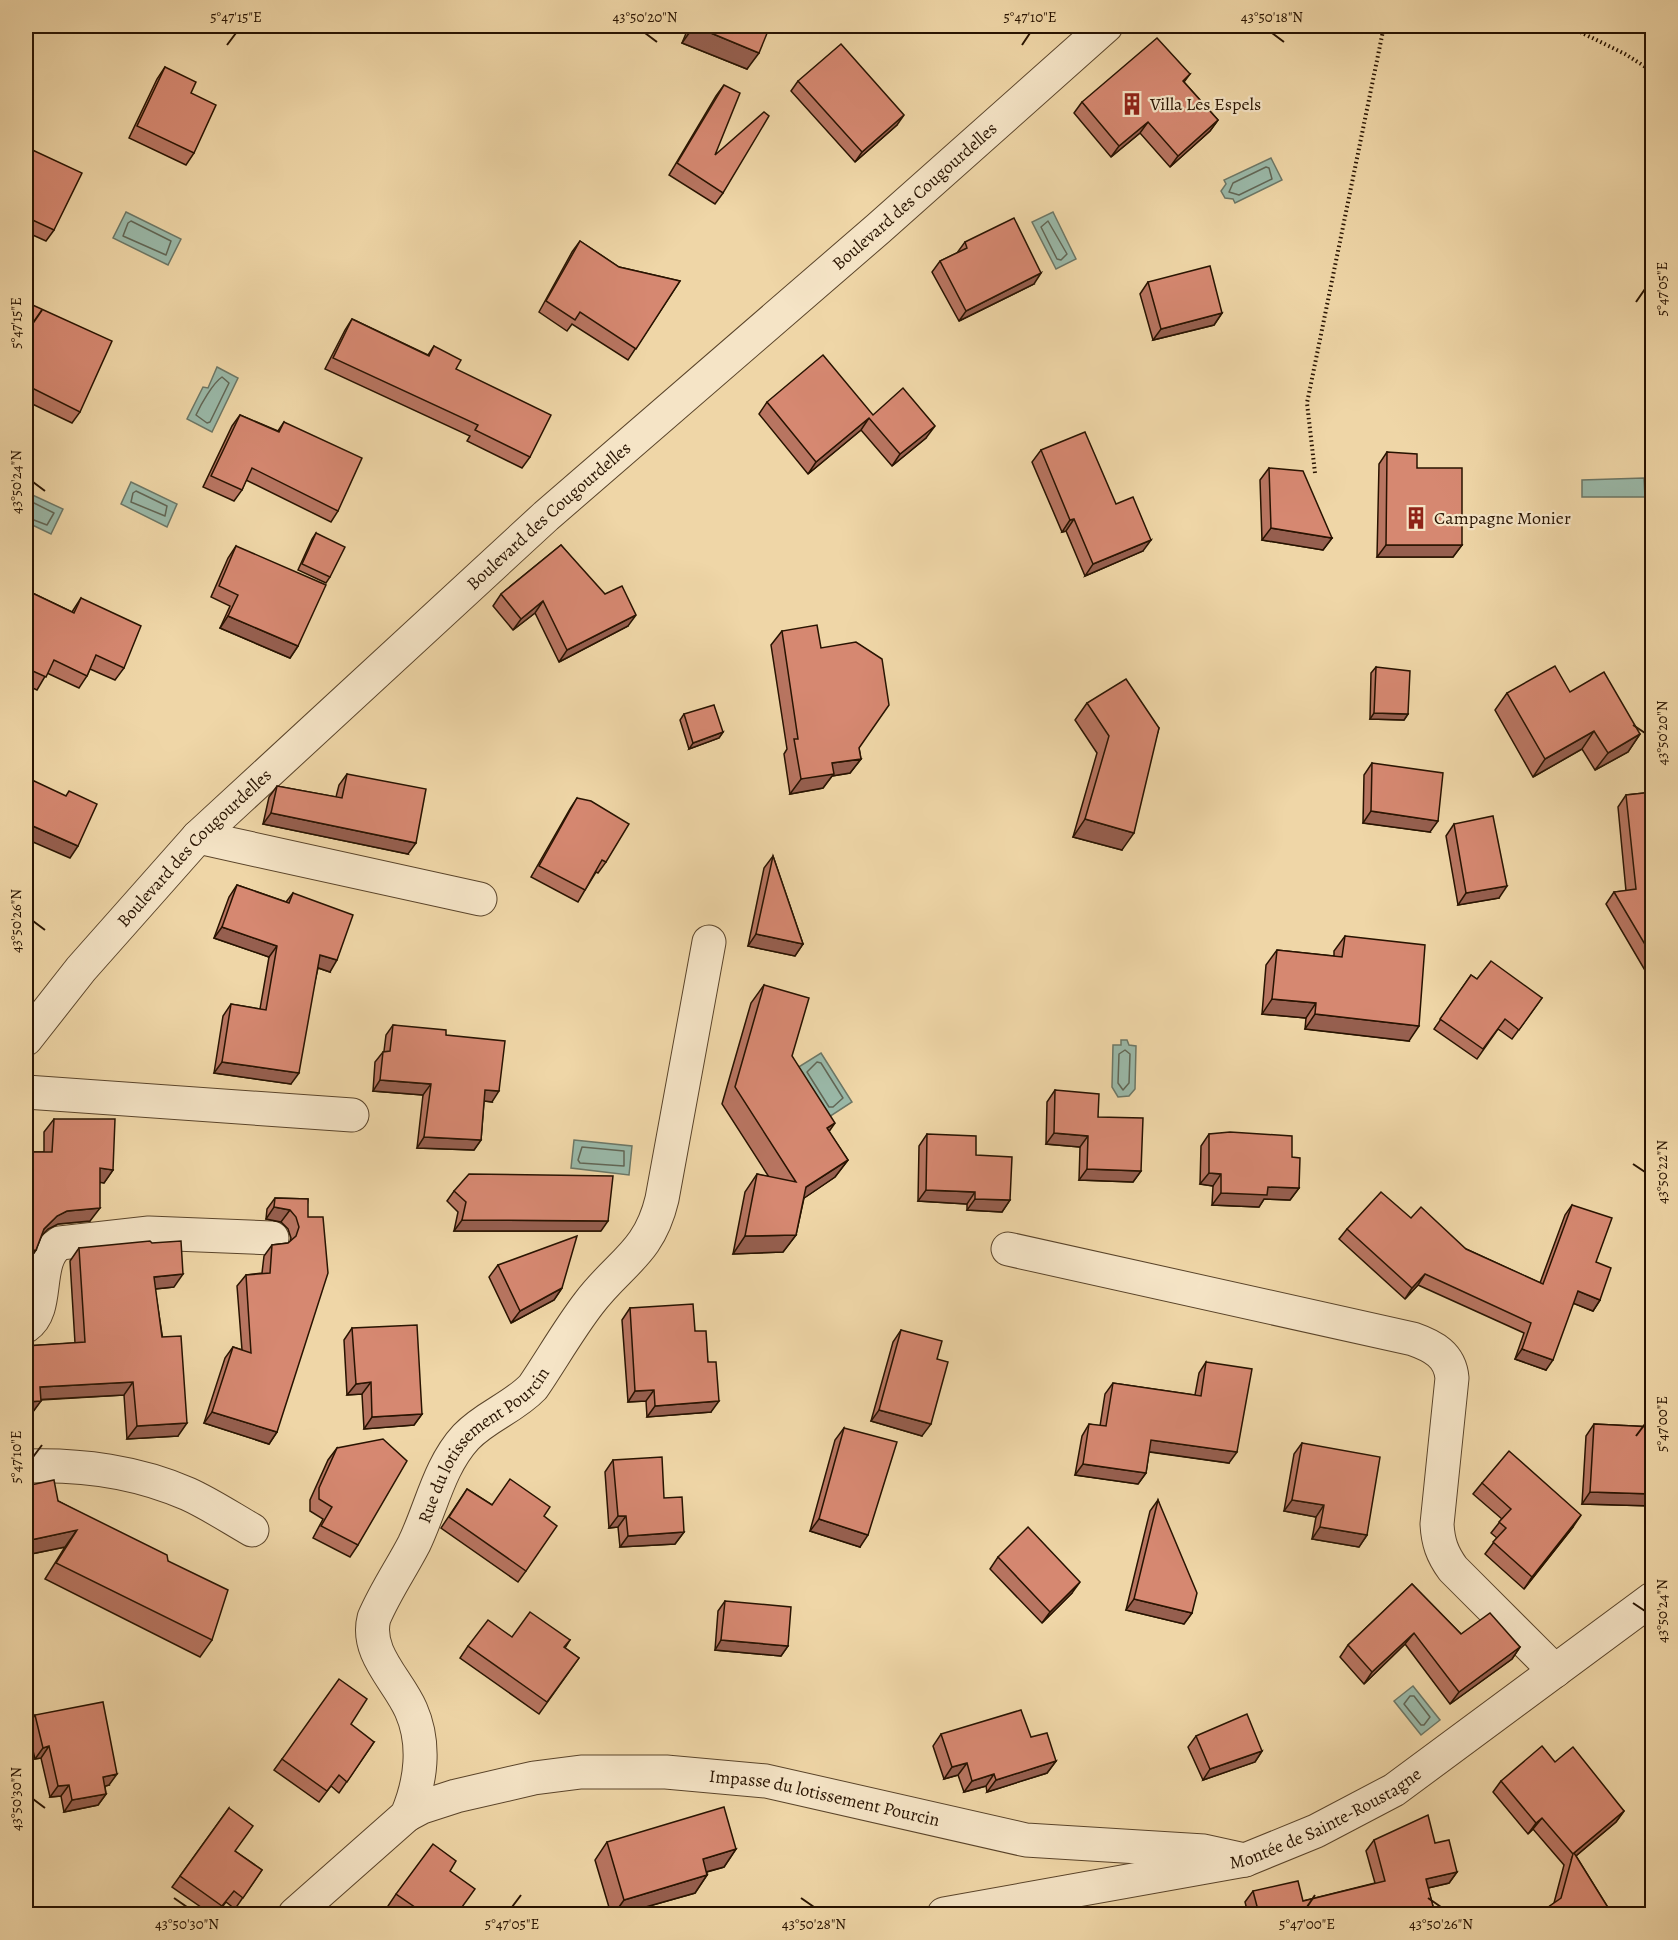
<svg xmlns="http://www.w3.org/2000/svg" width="1678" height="1940" viewBox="0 0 1678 1940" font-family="Alegreya,serif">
<rect width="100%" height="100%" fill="#efd6a7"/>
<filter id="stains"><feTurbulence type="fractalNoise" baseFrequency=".00333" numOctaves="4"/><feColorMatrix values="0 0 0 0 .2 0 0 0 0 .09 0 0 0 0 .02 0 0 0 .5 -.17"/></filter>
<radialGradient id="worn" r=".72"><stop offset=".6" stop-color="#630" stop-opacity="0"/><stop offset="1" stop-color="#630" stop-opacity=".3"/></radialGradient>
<g fill="#9ab9a9" stroke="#6c7766" stroke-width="1.5">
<path d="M1271,158L1282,180L1235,203L1233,199L1225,198L1221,191L1226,184L1224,180Z"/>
<path d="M126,212L181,239L168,265L113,238Z"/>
<path d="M1053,212L1076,259L1056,269L1032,222Z"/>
<path d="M217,367L238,378L212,432L187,419L203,387L208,388Z"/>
<path d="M1644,478L1645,497H1582V480Z"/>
<path d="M131,482L177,504L167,527L121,504Z"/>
<path d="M26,492L63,509L51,534L26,522Z"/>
<path d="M1121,1040H1127L1129,1045L1136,1046L1135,1089L1129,1096L1118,1097L1112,1087L1113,1045H1121Z"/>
<path d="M821,1053L852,1102L829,1117L797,1068Z"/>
<path d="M574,1140L632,1146L629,1175L571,1168Z"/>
<path d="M1413,1686L1440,1720L1421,1735L1394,1701Z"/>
</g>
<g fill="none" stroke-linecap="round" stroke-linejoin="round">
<g stroke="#616655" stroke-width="1.5">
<path d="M1266,167L1269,168L1272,179L1239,195L1229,192L1233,183Z"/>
<path d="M131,221L171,241L166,255L123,236L128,223Z"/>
<path d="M1048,221L1067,254L1061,260L1057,259L1041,227Z"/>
<path d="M222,377L229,383L210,422L207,423L196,415C201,404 213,383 222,377Z"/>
<path d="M136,491L167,506L165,516L131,502L133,493Z"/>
<path d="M26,499L54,513L47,525L26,517"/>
<path d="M1125,1050L1130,1054L1129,1083L1123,1090L1118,1083L1119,1054Z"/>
<path d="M817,1062L821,1063L843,1098L833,1107H829L807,1072Z"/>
<path d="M582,1147L624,1151V1166L580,1163L578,1160Z"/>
<path d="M1410,1696H1414L1430,1717L1424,1725H1421L1404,1704Z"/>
</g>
<g stroke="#5a442a" stroke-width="35">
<g id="minor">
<path d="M198,837L480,899"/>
<path id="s1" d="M26,1039L81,969L198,837L546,516L879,228L1106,26"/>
<path d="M26,1092L352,1115"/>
<path d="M1008,1249L1413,1339C1433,1346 1450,1355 1452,1378L1437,1524C1438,1542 1442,1554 1453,1569L1555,1671"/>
<path d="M26,1326C51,1309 33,1260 60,1243L149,1233L272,1238"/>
<path d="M26,1466C80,1464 138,1472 188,1494C210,1504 231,1518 252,1530"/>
<path id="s2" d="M407,1815L422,1807L456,1796L534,1778L581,1772H666L766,1781L1026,1840L1204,1851L1245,1860"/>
<path id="s3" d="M295,1914L407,1815C421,1782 426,1744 411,1710C398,1680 365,1653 374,1618C385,1592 401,1569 414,1544C431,1509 439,1466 466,1437C486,1416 513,1408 533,1387C552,1359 569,1329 589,1303C619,1263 649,1254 662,1199L709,942"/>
<path id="s4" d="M944,1914L1245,1860L1316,1831L1394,1790L1652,1599"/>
</g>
</g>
<g stroke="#281301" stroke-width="4" stroke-dasharray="1.5 3" stroke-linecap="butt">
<path d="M1568,26L1625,54L1652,71"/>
<path d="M1315,473L1307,403L1384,26"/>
</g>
<use href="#minor" stroke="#f5e4c6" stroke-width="33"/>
</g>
<g fill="#b87561" stroke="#281301" stroke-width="1.5">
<path d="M689,26H770L747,69L682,43Z"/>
<path d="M165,67L191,93L194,153L186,165L129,138L157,79Z"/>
<path d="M1190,74L1184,82L1218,120L1210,131L1170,167L1140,133L1111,157L1074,113L1082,102Z"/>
<path d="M798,81L897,125L855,162L791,91Z"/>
<path d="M724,85L715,155L723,193L715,204L669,175L716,96Z"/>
<path d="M26,147L54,230L46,241L26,232Z"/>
<path d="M580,241L619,267L680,281L628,360L572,324L567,331L539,312L572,252Z"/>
<path d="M965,242L1034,284L959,321L932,272L940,261L957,253Z"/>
<path d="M1148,282L1222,313L1214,325L1153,340L1140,294Z"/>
<path d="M26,302L80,412L72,423L26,401Z"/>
<path d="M352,319L428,355L434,346L530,457L522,468L467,441L470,436L325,369L345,330Z"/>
<path d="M767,402L873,415L926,438L892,466L861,430L808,474L759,414Z"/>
<path d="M240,415L278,431L284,422L338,511L331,522L246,480L242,490L234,501L203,487L232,426Z"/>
<path d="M1041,450L1116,504L1143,551L1085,576L1066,531L1062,532L1032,462Z"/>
<path d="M1387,452L1417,468L1462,545L1453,557H1377L1379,464Z"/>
<path d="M1269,468L1332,538L1323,550L1262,540L1260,480Z"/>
<path d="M316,533L330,577L326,583L298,570L312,539Z"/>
<path d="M561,545L628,626L559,662L535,613L513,630L493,606L501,594Z"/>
<path d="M236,546L298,646L290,658L220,628L230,606L211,597L228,558Z"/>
<path d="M26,590L72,612L81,598L124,668L115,680L90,669L87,676L79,688L47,673L37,690L26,685Z"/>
<path d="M782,631L821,648L859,748L861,759L850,773L832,776L823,788L790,794L784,754L787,749L771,645Z"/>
<path d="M1376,667L1408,714L1404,720L1370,719L1371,673Z"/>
<path d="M1570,692L1640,734L1628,752L1595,770L1582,749L1533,777L1495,710L1507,693Z"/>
<path d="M1087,703L1159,728L1122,850L1073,837L1097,753L1075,720Z"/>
<path d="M684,714L723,732L719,738L689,749L680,720Z"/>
<path d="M1372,763L1430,832L1363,823L1364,775Z"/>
<path d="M347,774L408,854L263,824L269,797L277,786L336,797L339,785Z"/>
<path d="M1653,792V984L1606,904L1614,892L1626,891L1618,807L1626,795Z"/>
<path d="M577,798L606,862L598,873L596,872L585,890L578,902L531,877L570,809Z"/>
<path d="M1454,824L1499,898L1458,905L1446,836Z"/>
<path d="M773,856L803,944L795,956L748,946L764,868Z"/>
<path d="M237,885L286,902L293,893L330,972L318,968L291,1084L214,1073L223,1016L231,1004L260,1009L269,957L214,938L229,897Z"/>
<path d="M1345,936L1409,1041L1305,1029L1306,1018L1262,1014L1266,965L1277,950L1334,956V951Z"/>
<path d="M1471,975L1477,979L1542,998L1512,1039L1498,1029L1477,1059L1434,1029Z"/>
<path d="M764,985L792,1056L829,1132L848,1160L835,1177L804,1198L796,1235L783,1252L733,1254L745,1192L757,1174L769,1177L722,1104L751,1003Z"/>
<path d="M393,1025L446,1035L492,1102L484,1101L481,1140L474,1150L417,1148L423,1095L373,1091L375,1062L383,1052L384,1051L386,1035Z"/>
<path d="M1055,1090L1098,1117L1141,1171L1133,1182L1079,1180L1080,1147L1046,1144L1047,1102Z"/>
<path d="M54,1119L113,1170L104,1183L100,1182L90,1221L58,1224L48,1229L42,1235L36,1250L27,1263H26V1152H44V1132Z"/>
<path d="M927,1134L1010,1200L1002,1212L967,1210V1204L918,1201L919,1146Z"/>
<path d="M1209,1134L1292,1157L1299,1188L1290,1200L1264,1199L1259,1207L1212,1205L1213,1186L1200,1184L1201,1146Z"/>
<path d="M454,1191L601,1231H454L458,1212L447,1201Z"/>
<path d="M275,1198L308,1199L277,1432L269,1444L204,1423L225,1358L233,1347L242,1350L237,1286L246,1275L262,1273L264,1256L272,1245L288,1243L290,1242L291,1238L288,1229L281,1222L266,1219L267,1209Z"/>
<path d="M1572,1205L1596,1262L1600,1300L1593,1311L1573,1303L1546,1370L1515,1359L1524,1333L1418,1285L1405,1299L1339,1239L1347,1229L1411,1218L1466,1249L1540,1283L1565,1215Z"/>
<path d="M79,1248L174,1287L155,1289L178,1436L127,1439L124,1395L41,1400L32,1413L26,1346L75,1343L70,1261Z"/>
<path d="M498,1265L562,1288L554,1300L511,1323L489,1277Z"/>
<path d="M630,1308L695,1331L708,1362L711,1412L647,1417L646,1401L628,1402L622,1320Z"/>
<path d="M352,1328L422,1414L414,1425L364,1429L362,1394L347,1395L344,1340Z"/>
<path d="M901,1330L937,1359L922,1436L871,1421L893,1342Z"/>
<path d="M1206,1362L1229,1463L1149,1452L1146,1473L1138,1484L1075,1475L1082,1436L1089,1424L1100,1426L1105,1394L1113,1383L1195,1395L1199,1373Z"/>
<path d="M1594,1424L1653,1427V1506L1582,1504L1586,1436Z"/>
<path d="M844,1428L860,1547L810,1531L835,1440Z"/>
<path d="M1302,1443L1367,1535L1359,1547L1312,1539L1316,1517L1284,1511L1294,1454Z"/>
<path d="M337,1448L358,1545L350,1557L313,1538L323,1519L310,1511V1500L328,1460Z"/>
<path d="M613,1460L664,1498L684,1532L675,1544L620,1547L618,1527L609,1528L605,1472Z"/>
<path d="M1482,1483L1573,1527L1524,1589L1485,1554L1497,1538L1491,1533L1502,1519L1473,1494Z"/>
<path d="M26,1486L58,1501L168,1561L212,1640L200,1657L45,1579L65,1547L26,1555Z"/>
<path d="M467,1489L492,1505L544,1516L526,1571L518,1582L441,1528Z"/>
<path d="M1158,1500L1192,1613L1184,1624L1126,1610L1150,1511Z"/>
<path d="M998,1557L1072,1593L1042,1623L990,1569Z"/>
<path d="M1412,1584L1461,1634L1520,1647L1512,1659L1450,1704L1405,1644L1364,1684L1340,1657L1348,1645Z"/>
<path d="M725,1601L788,1646L781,1656L715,1650L718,1611Z"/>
<path d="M512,1637L570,1640L565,1648L579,1658L539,1714L460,1658L468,1646Z"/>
<path d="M35,1715L109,1785L105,1786L106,1794L98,1805L64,1812L61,1796L50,1797L41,1758L35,1759L27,1726Z"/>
<path d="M941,1734L1031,1737L1056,1761L1047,1773L987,1792L986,1786L964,1792L958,1775L944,1779L933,1746Z"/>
<path d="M1196,1736L1262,1751L1255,1762L1203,1780L1188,1747Z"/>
<path d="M374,1742L339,1793L331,1786L319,1802L274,1770L282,1759Z"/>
<path d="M1555,1762L1624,1811L1616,1822L1576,1856L1612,1914H1540L1554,1903L1564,1865L1533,1829L1528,1834L1493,1792L1501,1781Z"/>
<path d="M229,1808L235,1851L262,1870L235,1909L226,1902L217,1914H211L172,1887Z"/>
<path d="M1374,1840L1435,1843L1457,1872L1449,1883L1428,1888L1435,1914H1248L1245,1902L1253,1891L1303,1901L1375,1883L1366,1851Z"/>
<path d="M607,1842L736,1849L724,1867L707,1872V1875L695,1893L621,1914H611L595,1860Z"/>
<path d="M450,1871L457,1914H400L388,1906L396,1894Z"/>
</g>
<g fill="#965f4f" stroke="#281301" stroke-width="1.5">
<path d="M694,26L759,53L747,69L682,43Z"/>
<path d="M904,115L897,125L855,162L862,152Z"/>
<path d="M1218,120L1210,131L1170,167L1178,156Z"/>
<path d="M1148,122L1140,133L1111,157L1119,146Z"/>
<path d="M1041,273L1034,284L959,321L966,311Z"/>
<path d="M1222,313L1214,325L1153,340L1161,329Z"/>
<path d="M869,418L861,430L808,474L816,462Z"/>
<path d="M935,426L926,438L892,466L900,454Z"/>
<path d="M1074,519L1066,531L1062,532L1070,520Z"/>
<path d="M1271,528L1332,538L1323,550L1262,540Z"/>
<path d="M1151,540L1143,551L1085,576L1093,564Z"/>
<path d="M1386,545H1462L1453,557H1377Z"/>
<path d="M543,601L535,613L513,630L521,619Z"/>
<path d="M636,615L628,626L559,662L567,650Z"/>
<path d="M228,616L298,646L290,658L220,628Z"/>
<path d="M1374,713L1408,714L1404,720L1370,719Z"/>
<path d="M1594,731L1582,749L1533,777L1545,759Z"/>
<path d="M723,732L719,738L689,749L693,743Z"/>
<path d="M1640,734L1628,752L1595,770L1608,753Z"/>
<path d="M861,759L850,773L832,776L823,788L790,794L801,779L832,763Z"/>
<path d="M1371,811L1438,821L1430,832L1363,823Z"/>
<path d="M271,813L416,843L408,854L263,824Z"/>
<path d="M1085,819L1134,833L1122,850L1073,837Z"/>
<path d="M26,823L78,846L70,858L26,839Z"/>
<path d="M1507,886L1499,898L1458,905L1466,893Z"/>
<path d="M222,927L277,946L269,957L214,938Z"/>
<path d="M756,934L803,944L795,956L748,946Z"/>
<path d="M320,955L337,960L330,972L313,966Z"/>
<path d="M1272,999L1316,1003L1306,1018L1262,1014Z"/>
<path d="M1315,1014L1419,1026L1409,1041L1305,1029Z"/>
<path d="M222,1062L299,1073L291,1084L214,1073Z"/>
<path d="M380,1080L431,1084L423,1095L373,1091Z"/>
<path d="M485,1090L499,1091L492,1102L477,1100Z"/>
<path d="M835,1123L823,1140L827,1128Z"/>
<path d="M1054,1133L1088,1136L1080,1147L1046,1144Z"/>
<path d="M424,1137L481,1140L474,1150L417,1148Z"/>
<path d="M848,1160L835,1177L794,1205L806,1187Z"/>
<path d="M100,1168L113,1170L104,1183L91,1181Z"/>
<path d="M1087,1169L1141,1171L1133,1182L1079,1180Z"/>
<path d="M1209,1173L1221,1174L1213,1186L1200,1184Z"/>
<path d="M1268,1187L1299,1188L1290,1200L1264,1199L1259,1207L1212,1205L1221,1193Z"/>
<path d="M926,1190L975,1192L967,1204L918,1201Z"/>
<path d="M975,1199L1010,1200L1002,1212L967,1210Z"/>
<path d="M274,1207L290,1210L281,1222L266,1219Z"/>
<path d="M100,1208L90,1221L58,1224L48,1229L35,1242L44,1229L57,1216L67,1211Z"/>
<path d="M462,1220L608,1221L601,1231H454Z"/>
<path d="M796,1235L783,1252L733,1254L745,1236Z"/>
<path d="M36,1250L27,1263H26V1251Z"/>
<path d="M183,1274L174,1287L144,1290L154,1277Z"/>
<path d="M1425,1274L1418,1285L1405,1299L1412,1288Z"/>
<path d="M562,1288L554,1300L511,1323L520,1311Z"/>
<path d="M1578,1291L1600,1300L1593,1311L1570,1302Z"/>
<path d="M1522,1349L1553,1360L1546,1370L1515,1359Z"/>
<path d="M133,1382L124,1395L31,1400L40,1387Z"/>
<path d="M371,1382L362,1394L347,1395L356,1384Z"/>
<path d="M654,1390L646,1401L628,1402L635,1391Z"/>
<path d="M41,1401L32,1413L26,1414V1402Z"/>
<path d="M719,1401L711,1412L647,1417L655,1406Z"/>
<path d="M879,1410L931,1424L922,1436L871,1421Z"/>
<path d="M212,1412L277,1432L269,1444L204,1423Z"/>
<path d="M422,1414L414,1425L364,1429L372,1417Z"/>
<path d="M187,1423L178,1436L127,1439L137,1426Z"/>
<path d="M1151,1440L1237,1452L1229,1463L1144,1451Z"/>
<path d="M1083,1464L1146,1473L1138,1484L1075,1475Z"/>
<path d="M1590,1492L1653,1494V1506L1582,1504Z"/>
<path d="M1292,1500L1324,1505L1316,1517L1284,1511Z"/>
<path d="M1581,1515L1573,1527L1524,1589L1532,1577Z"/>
<path d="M618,1516H626L618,1527L609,1528Z"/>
<path d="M819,1519L868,1535L860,1547L810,1531Z"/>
<path d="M1320,1527L1367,1535L1359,1547L1312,1539Z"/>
<path d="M77,1530L65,1547L26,1555V1541Z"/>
<path d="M684,1532L675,1544L620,1547L628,1536Z"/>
<path d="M1080,1582L1072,1593L1042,1623L1050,1612Z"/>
<path d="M1134,1599L1192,1613L1184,1624L1126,1610Z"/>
<path d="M1414,1633L1405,1644L1364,1684L1372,1672Z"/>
<path d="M721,1640L788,1646L781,1656L715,1650Z"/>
<path d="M1520,1647L1512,1659L1450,1704L1459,1692Z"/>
<path d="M49,1746L41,1758L35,1759L43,1748Z"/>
<path d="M1262,1751L1255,1762L1203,1780L1210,1769Z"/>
<path d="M1056,1761L1047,1773L987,1792L996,1780Z"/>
<path d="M967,1763L958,1775L944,1779L952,1767Z"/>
<path d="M117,1774L109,1785L95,1789L103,1777Z"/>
<path d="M994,1774L986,1786L964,1792L972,1781Z"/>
<path d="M69,1785L61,1796L50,1797L58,1786Z"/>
<path d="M106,1794L98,1805L64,1812L72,1800Z"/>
<path d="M1624,1811L1616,1822L1571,1860L1574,1853Z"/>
<path d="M1542,1818L1533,1829L1528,1834L1536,1823Z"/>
<path d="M736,1849L724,1867L691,1876L703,1859Z"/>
<path d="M1457,1872L1449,1883L1419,1890L1426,1879Z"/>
<path d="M707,1875L695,1893L621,1914H614L624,1900Z"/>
</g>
<g fill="#d68871" stroke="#281301" stroke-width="1.5">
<path d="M694,26H770L759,53Z"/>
<path d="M1157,38L1190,74L1183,81L1218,120L1178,156L1148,122L1119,146L1082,102Z"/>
<path d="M841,44L904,115L862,152L798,81Z"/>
<path d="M165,67L196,82L191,93L216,105L194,153L137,126Z"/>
<path d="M724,85L740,93L715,155L764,112L769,116L723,193L677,163Z"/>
<path d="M26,147L82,173L54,230L26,217Z"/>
<path d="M1014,218L1041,273L966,311L940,261L967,248L965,242Z"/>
<path d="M580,241L619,267L680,281L636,349L580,312L575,320L546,301Z"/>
<path d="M1210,266L1222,313L1161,329L1148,282Z"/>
<path d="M26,302L112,341L80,412L26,385V368L32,354L26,351Z"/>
<path d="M352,319L429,356L434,346L461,360L456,369L551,415L530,457L475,430L478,425L333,358Z"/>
<path d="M823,355L873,415L903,388L935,426L900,454L869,418L816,462L767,402Z"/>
<path d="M240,415L279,432L284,422L362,458L338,511L252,468L242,490L211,476Z"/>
<path d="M1085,432L1116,504L1133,497L1151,540L1093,564L1074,519L1070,520L1041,450Z"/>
<path d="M1387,452L1417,454V468H1462V545H1386Z"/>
<path d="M1269,468L1303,471L1332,538L1271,528Z"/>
<path d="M316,533L345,547L330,577L302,564Z"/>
<path d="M561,545L605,594L622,586L636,615L567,650L543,601L521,619L501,594Z"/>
<path d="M236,546L326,585L298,646L228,616L238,595L219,586Z"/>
<path d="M26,590L74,613L81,598L141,626L124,668L96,655L87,676L54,660L46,677L26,668Z"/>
<path d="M817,625L821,648L856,642L882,659L889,705L859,748L861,759L832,763L834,774L801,779L794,739H798L782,631Z"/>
<path d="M1555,666L1570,692L1604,672L1640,734L1608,753L1594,731L1545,759L1507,693Z"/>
<path d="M1376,667L1410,671L1408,714L1374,713Z"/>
<path d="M1126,679L1159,728L1134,833L1085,819L1109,736L1087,703Z"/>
<path d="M714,705L723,732L693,743L684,714Z"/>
<path d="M1372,763L1443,773L1438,821L1371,811Z"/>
<path d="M347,774L426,789L416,843L271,813L277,786L342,798Z"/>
<path d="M32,780L66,796L69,791L97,804L78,846L26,823V795Z"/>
<path d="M1653,792V958L1614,892L1636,889L1626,795Z"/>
<path d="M577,798L591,801L629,824L606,862L602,860L585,890L539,866Z"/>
<path d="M1493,816L1507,886L1466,893L1454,824Z"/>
<path d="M773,856L803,944L756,934Z"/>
<path d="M237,885L289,903L293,893L353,915L337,960L320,955L299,1073L222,1062L231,1004L266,1010L277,946L222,927Z"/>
<path d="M1345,936L1425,945L1419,1026L1315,1014L1316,1003L1272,999L1277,950L1342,957Z"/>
<path d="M1491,961L1542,998L1519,1030L1505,1019L1483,1049L1440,1019L1471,975L1477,979Z"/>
<path d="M764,985L809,998L792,1056L835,1123L827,1128L848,1160L806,1187L796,1235L745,1236L757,1174L796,1182L735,1087Z"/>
<path d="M393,1025L446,1030V1035L505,1041L499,1091L485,1090L481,1140L424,1137L431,1084L380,1080L383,1052L390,1051Z"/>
<path d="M1055,1090L1099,1094L1098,1117L1143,1118L1141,1171L1087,1169L1088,1136L1054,1133Z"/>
<path d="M54,1119H115L113,1170L100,1168V1208L67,1211L57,1216L44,1229L36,1250L26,1251V1152H52Z"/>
<path d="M1230,1132L1292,1136V1157L1300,1158L1299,1188L1268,1187L1267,1195L1221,1193V1174L1209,1173V1134Z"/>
<path d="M927,1134L976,1136V1155L1012,1157L1010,1200L975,1199V1192L926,1190Z"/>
<path d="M469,1174L613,1176L608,1221L462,1220L466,1202L454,1191Z"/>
<path d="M1381,1192L1411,1218L1421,1207L1466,1249L1543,1284L1572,1205L1612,1218L1596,1262L1611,1268L1600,1300L1578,1291L1553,1360L1522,1349L1531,1323L1425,1274L1412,1288L1347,1229Z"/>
<path d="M275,1198L308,1199V1217H323L328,1273L277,1432L212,1412L233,1347L251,1353L246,1275L270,1273L272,1245L288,1243L296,1236L299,1227L296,1217L290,1210L274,1207Z"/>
<path d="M577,1236L562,1288L520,1311L498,1265Z"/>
<path d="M150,1241L152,1243L181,1241L183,1274L154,1277L162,1337L181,1336L187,1423L137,1426L133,1382L40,1387L41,1401L26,1402V1334V1346L85,1342L79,1248Z"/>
<path d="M693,1304L695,1331H706L708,1362H716L719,1401L655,1406L654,1390L635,1391L630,1308Z"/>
<path d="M417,1325L422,1414L372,1417L371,1382L356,1384L352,1328Z"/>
<path d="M901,1330L942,1341L937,1359L948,1362L931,1424L879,1410Z"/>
<path d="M1206,1362L1252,1369L1237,1452L1151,1440L1146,1473L1083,1464L1089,1424L1106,1426L1113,1383L1201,1396Z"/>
<path d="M1594,1424L1653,1427V1494L1590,1492Z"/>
<path d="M844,1428L897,1442L868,1535L819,1519Z"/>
<path d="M383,1439L407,1461L358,1545L321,1526L332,1507L319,1499V1488L337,1448Z"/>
<path d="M1302,1443L1380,1457L1367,1535L1320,1527L1324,1505L1292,1500Z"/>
<path d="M1509,1451L1581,1515L1532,1577L1493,1542L1506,1528L1499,1522L1511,1509L1482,1483Z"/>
<path d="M662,1457L664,1498L682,1497L684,1532L628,1536L626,1516H618L613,1460Z"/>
<path d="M510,1479L550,1507L544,1516L557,1526L526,1571L449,1517L467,1489L492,1505Z"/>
<path d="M54,1480L58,1501L167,1555L168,1561L228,1590L212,1640L56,1563L77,1530L26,1541V1486Z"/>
<path d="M1158,1500L1197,1593L1192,1613L1134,1599Z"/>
<path d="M1028,1527L1080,1582L1050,1612L998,1557Z"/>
<path d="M1412,1584L1461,1634L1490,1613L1520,1647L1459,1692L1414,1633L1372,1672L1348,1645Z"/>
<path d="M725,1601L791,1607L788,1646L721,1640Z"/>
<path d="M530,1612L570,1640L564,1647L579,1658L547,1702L468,1646L488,1620L512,1637Z"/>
<path d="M339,1679L367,1699L351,1724L374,1742L347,1782L339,1775L327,1791L282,1759Z"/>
<path d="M103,1702L117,1774L103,1777L106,1794L72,1800L69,1785L58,1786L49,1746L43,1748L35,1715Z"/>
<path d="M1021,1710L1031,1737L1047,1733L1056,1761L996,1780L994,1774L972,1781L967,1763L952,1767L941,1734Z"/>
<path d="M1247,1714L1262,1751L1210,1769L1196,1736Z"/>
<path d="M1542,1746L1555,1762L1573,1747L1624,1811L1574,1853L1612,1914H1543L1541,1912L1561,1898L1573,1854L1542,1818L1536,1823L1501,1781Z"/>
<path d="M724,1807L736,1849L703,1859L707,1875L624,1900L607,1842Z"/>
<path d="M229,1808L253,1826L235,1851L262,1870L243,1898L234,1891L222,1906L180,1876Z"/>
<path d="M1428,1815L1435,1843L1449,1840L1457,1872L1426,1879L1435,1914H1259L1253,1891L1298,1881L1303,1901L1385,1881L1374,1840Z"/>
<path d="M433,1844L456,1861L450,1871L475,1889L457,1914L450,1910L446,1914H425L396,1894Z"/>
</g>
<path fill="none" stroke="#281301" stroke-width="2" d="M645,33L657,42M1272,33L1284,42M227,45L236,33M1022,45L1030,33M1636,302L1645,289M33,323L42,310M33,482L45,491M1633,725L1645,733M33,921L45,930M1633,1164L1645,1172M1636,1436L1645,1424M33,1457L42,1445M1633,1603L1645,1611M33,1799L45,1808M174,1898L187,1907M801,1898L814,1907M1428,1898L1441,1907M512,1907L521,1895M1307,1907L1315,1895"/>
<defs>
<g id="building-bare" transform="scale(1.8)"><path d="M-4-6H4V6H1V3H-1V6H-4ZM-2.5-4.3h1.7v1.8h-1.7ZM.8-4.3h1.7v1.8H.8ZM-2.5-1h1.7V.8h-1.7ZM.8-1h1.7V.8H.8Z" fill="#8f2418" stroke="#f5e4c6" stroke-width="2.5" paint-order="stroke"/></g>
</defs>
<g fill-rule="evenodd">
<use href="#building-bare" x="1132" y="104"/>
<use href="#building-bare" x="1416" y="518"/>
</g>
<g text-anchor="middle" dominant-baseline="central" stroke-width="4.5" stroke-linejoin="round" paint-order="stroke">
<g font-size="18" fill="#281301" stroke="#f5e4c6" text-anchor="start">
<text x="1150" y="104">Villa Les Espels</text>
<text x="1434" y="518">Campagne Monier</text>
</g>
<g font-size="18" fill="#281301" stroke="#f5e4c6">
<text stroke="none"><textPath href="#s1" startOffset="1227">Boulevard des Cougourdelles</textPath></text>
<text stroke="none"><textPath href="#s1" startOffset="741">Boulevard des Cougourdelles</textPath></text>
<text stroke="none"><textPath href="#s1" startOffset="255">Boulevard des Cougourdelles</textPath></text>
<text stroke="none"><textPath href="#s3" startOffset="568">Rue du lotissement Pourcin</textPath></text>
<text stroke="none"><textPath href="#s2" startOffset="426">Impasse du lotissement Pourcin</textPath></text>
<text stroke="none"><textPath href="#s4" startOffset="396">Montée de Sainte-Roustagne</textPath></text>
</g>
</g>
<rect width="1678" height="1940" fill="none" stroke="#efd6a7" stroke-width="66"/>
<rect x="33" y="33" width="1612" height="1874" fill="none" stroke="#281301" stroke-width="2"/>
<g font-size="15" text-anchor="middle" fill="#281301">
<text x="236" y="22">5°47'15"E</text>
<text x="645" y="22">43°50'20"N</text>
<text x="1030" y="22">5°47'10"E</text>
<text x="1272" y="22">43°50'18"N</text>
<text transform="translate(1662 289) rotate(-90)" y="5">5°47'05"E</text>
<text transform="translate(16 323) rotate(-90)" y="5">5°47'15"E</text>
<text transform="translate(16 482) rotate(-90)" y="5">43°50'24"N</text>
<text transform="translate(1662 733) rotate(-90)" y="5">43°50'20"N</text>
<text transform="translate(16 921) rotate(-90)" y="5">43°50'26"N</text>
<text transform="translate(1662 1172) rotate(-90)" y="5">43°50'22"N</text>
<text transform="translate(1662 1424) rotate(-90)" y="5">5°47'00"E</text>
<text transform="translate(16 1457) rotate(-90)" y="5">5°47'10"E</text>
<text transform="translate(1662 1611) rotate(-90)" y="5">43°50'24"N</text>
<text transform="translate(16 1799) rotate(-90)" y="5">43°50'30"N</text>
<text x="187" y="1929">43°50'30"N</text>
<text x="512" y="1929">5°47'05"E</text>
<text x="814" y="1929">43°50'28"N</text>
<text x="1307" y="1929">5°47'00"E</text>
<text x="1441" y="1929">43°50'26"N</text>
</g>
<rect width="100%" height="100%" filter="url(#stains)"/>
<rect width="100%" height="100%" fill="url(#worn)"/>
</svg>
